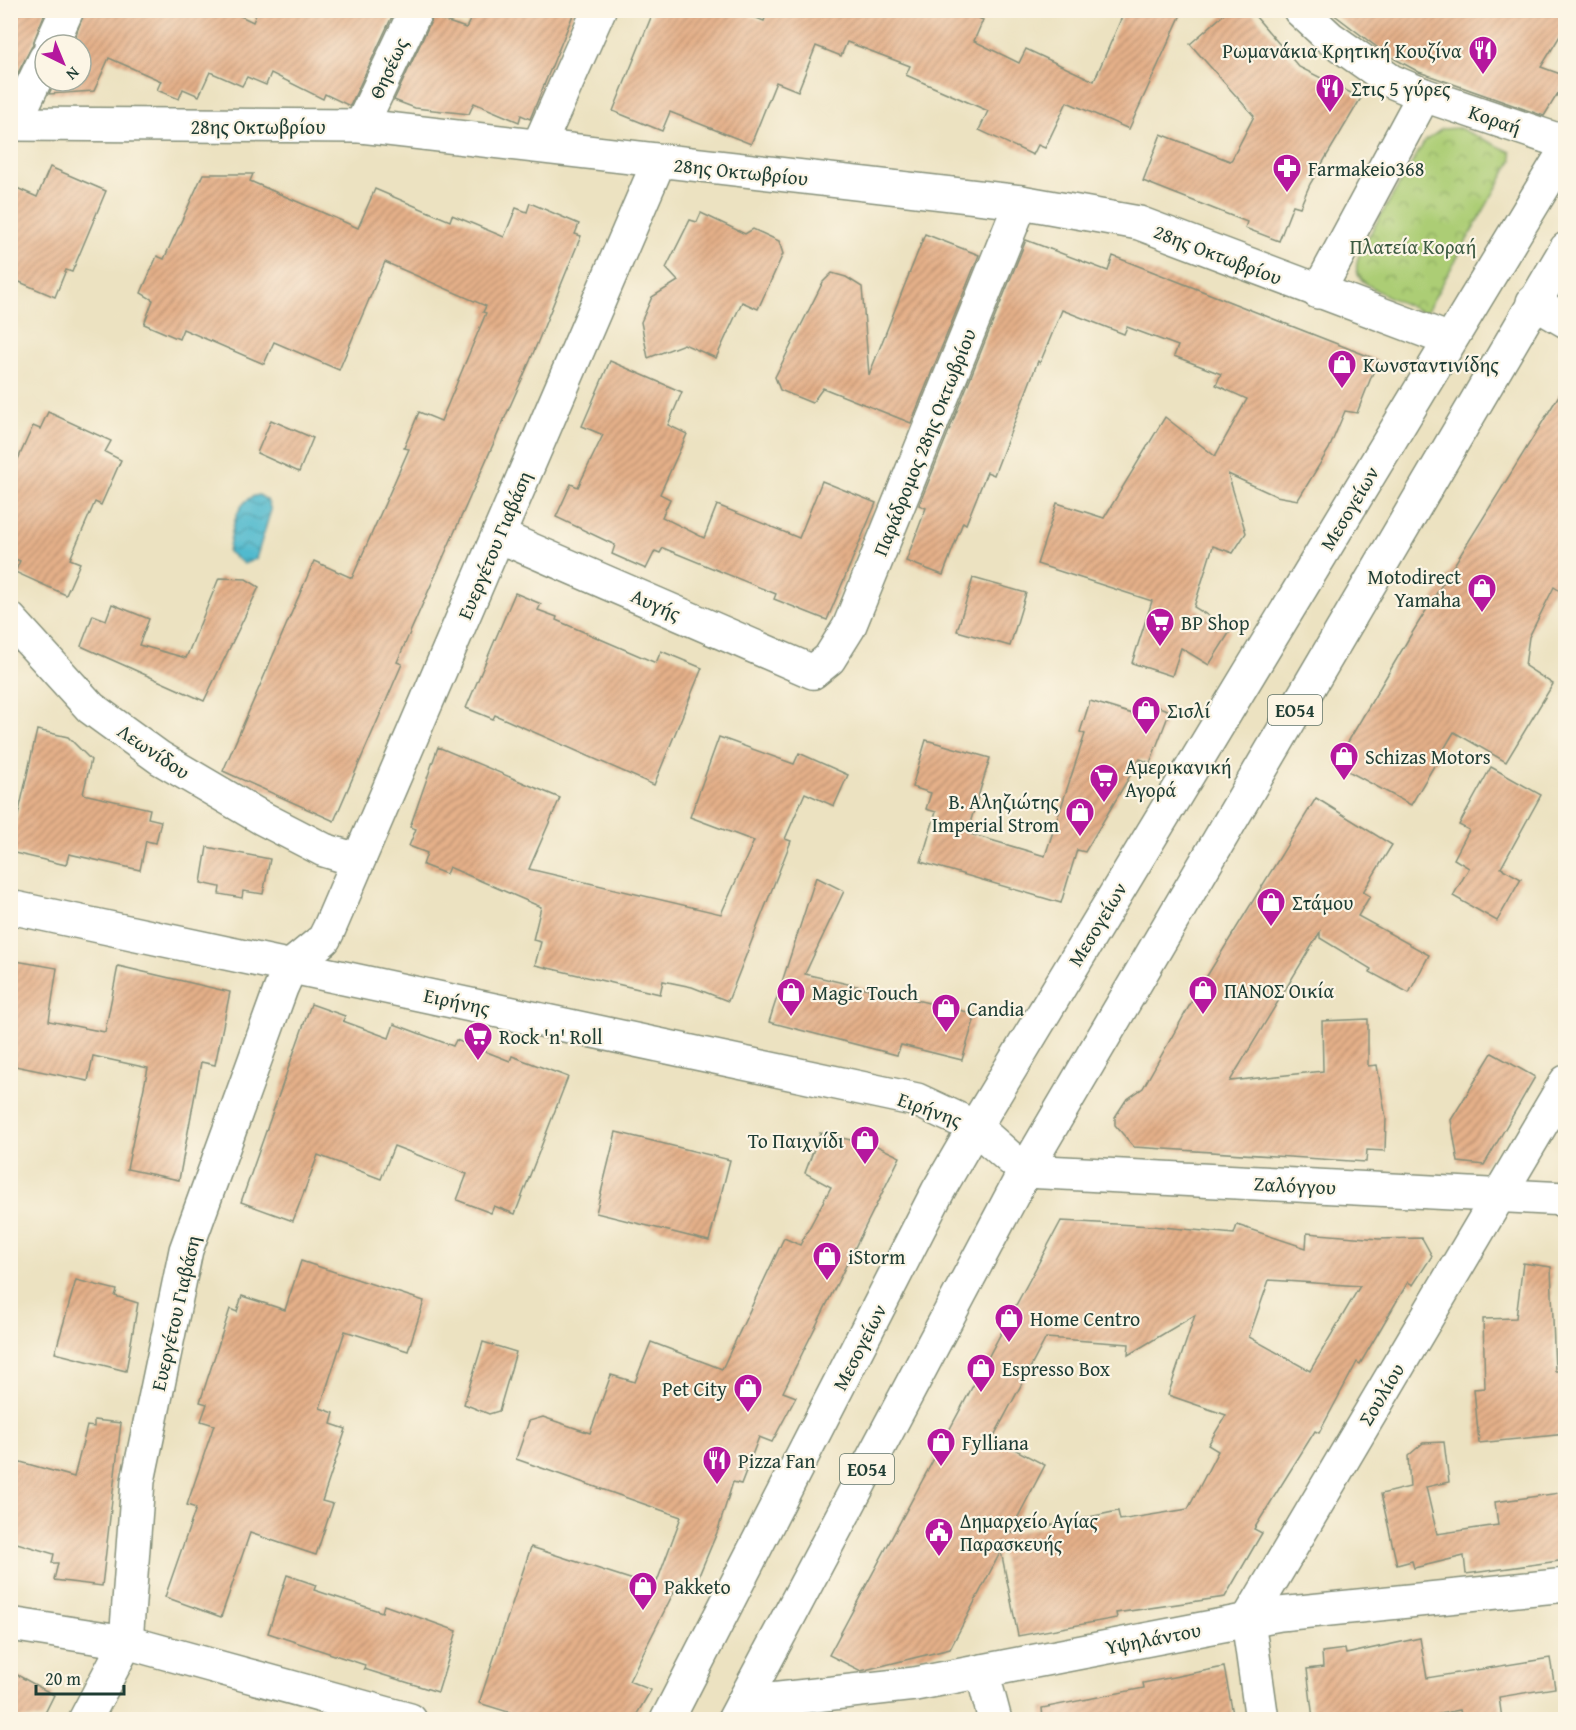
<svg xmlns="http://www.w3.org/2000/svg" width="1576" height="1730" viewBox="0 0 1576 1730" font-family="'Gentium Book Plus',serif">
<defs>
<pattern id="park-crowns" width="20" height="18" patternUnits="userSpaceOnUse" patternTransform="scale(1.5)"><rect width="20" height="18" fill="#accd75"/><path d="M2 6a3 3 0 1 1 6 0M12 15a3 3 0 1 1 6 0" fill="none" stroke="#8ba861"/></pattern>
<pattern id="water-waves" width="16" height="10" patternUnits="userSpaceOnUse" patternTransform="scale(1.5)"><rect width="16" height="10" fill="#51bace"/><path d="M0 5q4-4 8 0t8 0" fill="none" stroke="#4398a8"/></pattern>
<pattern id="building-hatch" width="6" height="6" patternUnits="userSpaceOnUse" patternTransform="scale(1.5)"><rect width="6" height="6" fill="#e5b089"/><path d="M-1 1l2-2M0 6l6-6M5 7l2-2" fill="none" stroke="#b99071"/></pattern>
</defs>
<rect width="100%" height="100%" fill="#fcf5e5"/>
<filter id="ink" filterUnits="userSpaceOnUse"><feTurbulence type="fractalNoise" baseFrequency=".0167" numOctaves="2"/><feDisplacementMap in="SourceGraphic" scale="12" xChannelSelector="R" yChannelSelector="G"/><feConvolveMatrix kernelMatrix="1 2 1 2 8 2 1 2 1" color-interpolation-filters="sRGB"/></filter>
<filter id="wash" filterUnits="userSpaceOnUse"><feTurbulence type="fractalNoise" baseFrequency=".008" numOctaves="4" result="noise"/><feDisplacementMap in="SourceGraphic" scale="24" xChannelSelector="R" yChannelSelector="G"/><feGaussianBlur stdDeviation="1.35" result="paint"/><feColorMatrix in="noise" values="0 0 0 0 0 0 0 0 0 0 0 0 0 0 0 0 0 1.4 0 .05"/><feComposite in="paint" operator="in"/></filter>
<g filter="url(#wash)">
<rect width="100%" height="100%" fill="#ece2c1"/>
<path fill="url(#park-crowns)" stroke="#668554" stroke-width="1.5" d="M1459,128L1511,152L1512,160L1427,311H1420C1406,304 1360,287 1357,272C1355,264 1359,256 1361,249L1425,141L1442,129Z"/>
<path fill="url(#water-waves)" stroke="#387c81" stroke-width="1.5" d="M259,495L267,500L271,510L256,559L244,564L228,552C232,532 235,498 259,495Z"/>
<g id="blocks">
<g fill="url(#building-hatch)" fill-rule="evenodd">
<path d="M10,10H46L32,46L10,88Z"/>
<path d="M85,10H228L253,22L258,10H395L350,106L325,94L323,99L271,73L266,85L247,77L242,86L210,72L199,96L183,89L179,99L157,90L161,81L109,58L94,91L49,94L55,81H81V45H72Z"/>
<path d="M475,10H575L530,119L521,115L519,122L474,103L469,114L415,108L394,100L433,17L466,28Z"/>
<path d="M654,10H736L764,21L768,10H979L976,17L983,20L974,41L1019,63L1026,49L1094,81L1125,10H1183L1129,129L1067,102L1045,148L1038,145L1033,155L979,130L988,111L906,75L910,66L847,42L841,56L816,46L798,91L776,82L751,144L670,112L662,131L613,111Z"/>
<path d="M1229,10H1250L1299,67L1361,98L1310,184L1300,207L1293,205L1279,241L1245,228L1247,222L1143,181L1161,134L1230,161L1232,159L1254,116L1190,44Z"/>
<path d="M1328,10H1566V26L1541,67L1566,76V80L1544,116L1419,72L1386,54Z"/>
<path d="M50,167L106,191L72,272L66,270L55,297L10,278V185L37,197Z"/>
<path d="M203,174H253L250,181L358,228L375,189L450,221L452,215L504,237L516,208L527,212L530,203L579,224L575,234L581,236L530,361L397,662L402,664L334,821L223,771L314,561L352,578L409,449L404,448L419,412L441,421L486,313L483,312L486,306L385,262L339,370L274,342L264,364L183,329L179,339L144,324L153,300L141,293L157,256L164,259Z"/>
<path d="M701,213L745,234L753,229L779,241L783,254L758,309L742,302L716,358L684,344L648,358L641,322L652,297L678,281L666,268L690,220L697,222Z"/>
<path d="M925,234L979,255L911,423L823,388L812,403L780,390L775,377L823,282L832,273L846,277L862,287L869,375Z"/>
<path d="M1026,240L1108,271L1113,256L1378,360L1357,413L1345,411L1329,449L1298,500L1276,496L1228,474L1246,533L1233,553L1213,546L1194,607L1231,630L1209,665L1181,648L1172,676L1132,663L1152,601L1037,564L1057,503L1104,518L1165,417L1215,456L1247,399L1216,385L1221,374L1174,356L1178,346L1127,327L1124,334L1062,310L1040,363L1038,361L994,475L987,472L966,524L963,522L943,575L906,561L926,508L919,505Z"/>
<path d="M610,361L682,392L668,425L687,434L660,494L670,499L662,517L704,538L717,505L799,538L822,481L876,503L827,620L774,599L776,594L663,548L660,553L655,551L646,569L612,554L615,545L556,517L571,484L578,487L603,435L582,426Z"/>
<path d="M1566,384V595L1554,587L1529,637L1525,666L1553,684L1506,762L1454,732L1411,805L1335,764L1409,638Z"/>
<path d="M48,412L111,441L105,452L121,460L101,505L95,502L70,559L80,563L66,595L15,572L20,561L10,557V477L33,426L40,429Z"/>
<path d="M271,420L313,438L299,472L257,453Z"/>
<path d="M219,578L246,579L259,587L204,701L81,646L93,615L106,620L112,604L149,619L139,645L186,658Z"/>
<path d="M973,578L1026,593L1010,646L957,631Z"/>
<path d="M515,593L541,604L538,610L557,617L556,620L656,663L661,651L702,668L654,785L495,715L493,719L466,708Z"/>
<path d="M1090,701L1139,716L1145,702L1170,711L1150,763L1140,759L1085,852L1077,850L1061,903L921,862L936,812L926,809L931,793L912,787L926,740L990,758L967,833L1045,856L1085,734L1080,732Z"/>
<path d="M37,730L68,737L91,760L83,794L150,809L148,818L161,821L156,843L146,841L140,870L69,854L66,865L10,852Z"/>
<path d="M719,737L794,764L799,753L848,775L834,806L805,793L785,839L791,841L728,1001L692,987L663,981L660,994L535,965L541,942L533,940L541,907L449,867L446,874L423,865L427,853L409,846L416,829L410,827L438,747L560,798L529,869L721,914L754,841L690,817Z"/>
<path d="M1491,767L1541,795L1501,868L1521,879L1497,921L1453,896L1469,868L1454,859L1469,830L1459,825Z"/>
<path d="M1316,798L1392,845L1363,892L1370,896L1358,916L1429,955L1409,993L1370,972L1371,969L1320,938V932L1230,1081L1323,1071L1322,1021L1368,1019V1066L1377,1065L1386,1118L1385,1151L1367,1150L1366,1162L1134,1147L1115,1125V1117L1126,1100L1143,1088L1196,994Z"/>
<path d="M207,847L270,859L263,894L243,891L242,898L219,894L220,887L201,883Z"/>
<path d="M816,877L844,891L805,974L976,1014L962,1060L901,1045L897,1055L769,1022Z"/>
<path d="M10,960L57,968L49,1021L105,1032L118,966L230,992L215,1065L201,1062L179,1180L127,1169L148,1068L93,1056L88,1081L10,1065Z"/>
<path d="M311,1004L345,1016L343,1021L389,1038L394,1024L453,1046L456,1040L510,1061L512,1056L568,1077L515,1214L494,1206L491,1213L457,1200L467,1174L394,1146L381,1179L318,1155L293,1221L241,1202Z"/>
<path d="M1492,1053L1535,1077L1484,1165L1458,1162L1451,1120Z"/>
<path d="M616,1132L730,1160L709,1241L596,1213Z"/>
<path d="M820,1133L877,1146L900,1157L783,1392L796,1397L772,1442L759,1437L741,1484L733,1482L718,1530L695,1585L680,1580L629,1681L651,1690L634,1719H531L479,1703L531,1547L655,1587L681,1517L516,1459L529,1421L543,1417L590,1433L611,1375L635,1382L651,1342L722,1369L784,1238L800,1245L831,1187L805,1173Z"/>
<path d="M1061,1221L1152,1226L1234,1234L1237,1225L1306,1248L1307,1233L1379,1239L1422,1238L1432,1256L1413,1285L1408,1282L1360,1364L1357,1362L1319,1433L1315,1431L1254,1529L1262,1533L1225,1597L1116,1613L1117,1618L1018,1636L1001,1551L950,1649L861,1671L829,1655ZM1269,1280L1360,1286L1310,1371L1249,1337ZM1195,1315L1168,1395L1226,1415L1208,1445L1218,1451L1188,1509L1120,1520L1118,1511L1009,1534L1045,1465L993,1438L1046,1338L1129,1344L1128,1355Z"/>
<path d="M301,1261L424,1301L408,1351L345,1331L320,1408L334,1413L331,1424L346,1429L322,1501L333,1504L316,1555L250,1533L221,1617L165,1597L196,1508L187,1505L214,1425L201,1421L207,1404L200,1402L230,1309L237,1312L242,1296L285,1310Z"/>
<path d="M1523,1263L1551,1267L1555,1371H1566V1434L1479,1443L1474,1389L1485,1388L1483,1319L1516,1318Z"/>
<path d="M76,1280L117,1290L115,1296L138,1303L126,1371L55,1353Z"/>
<path d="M483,1342L516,1352L499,1411L489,1414L464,1404Z"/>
<path d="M94,1420L121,1423L102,1586L54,1580L58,1563H52L54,1554L10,1541V1459L74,1477L87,1426L94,1427Z"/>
<path d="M1444,1442L1449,1482L1426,1487L1437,1534L1498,1525L1495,1502L1566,1492V1560L1466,1574L1464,1556L1414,1568L1412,1561L1397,1565L1381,1494L1410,1487L1408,1456L1423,1443Z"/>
<path d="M287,1575L316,1585L314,1590L382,1612L384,1605L457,1631L438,1692L364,1669L365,1665L268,1633Z"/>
<path d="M1420,1638L1427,1678L1550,1658L1555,1688L1499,1697L1502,1719H1462L1460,1710L1416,1719H1313L1307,1669L1323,1667L1322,1652L1345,1649L1346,1654Z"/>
<path d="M1224,1667L1234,1719H1043L1042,1708L1144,1688L1143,1683Z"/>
<path d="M10,1671L54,1695L42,1719H10Z"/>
</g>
</g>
</g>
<g filter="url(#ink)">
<use href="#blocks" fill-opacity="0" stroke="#86907a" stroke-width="1.5"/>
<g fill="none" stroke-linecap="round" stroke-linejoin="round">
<g stroke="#86907a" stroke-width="36">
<g id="minor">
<path d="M1300,10L1330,38L1391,81L1424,95L1566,143"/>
<path d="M51,45L67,10"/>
<path d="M10,124L361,126L1021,202L1139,223L1450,340"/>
<path d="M14,124L45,59"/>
<path d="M361,126L416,10"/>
<path d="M539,145L599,10"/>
<path d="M1318,292L1424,95"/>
<path d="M1533,302L1566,321"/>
<path d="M499,536L813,672L829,659L849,627L1021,202"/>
<path d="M10,619L91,708L160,758L262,818L324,850L347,857L360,856"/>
<path d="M10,907L917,1100L975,1127L1025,1171L1566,1199"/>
<path d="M10,1624L126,1642L410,1720"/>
<path d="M982,1671L995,1720"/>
<path d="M743,1703L915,1684L1280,1614L1566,1585"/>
<path d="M85,1720L126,1642L138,1481L186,1250L281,988L291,966L324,939L329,929L659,161"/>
<path d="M1262,1720L1248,1620L1566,1082"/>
</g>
</g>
<g stroke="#86907a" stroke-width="36">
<g id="major">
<path d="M667,1720L938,1191L975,1127L1566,149"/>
<path d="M734,1720L1025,1171L1566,249"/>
</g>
</g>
<use href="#minor" stroke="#fff" stroke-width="33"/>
<use href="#major" stroke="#fff" stroke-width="33"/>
</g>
</g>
<defs>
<g id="restaurant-pin" transform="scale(1.5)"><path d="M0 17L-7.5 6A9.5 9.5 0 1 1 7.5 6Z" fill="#b5179e" stroke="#fcf5e5"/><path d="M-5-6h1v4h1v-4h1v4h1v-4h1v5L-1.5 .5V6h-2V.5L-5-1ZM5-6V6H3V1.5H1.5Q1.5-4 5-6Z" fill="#fff"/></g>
<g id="pharmacy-pin" transform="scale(1.5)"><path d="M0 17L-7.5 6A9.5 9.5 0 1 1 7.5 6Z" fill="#b5179e" stroke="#fcf5e5"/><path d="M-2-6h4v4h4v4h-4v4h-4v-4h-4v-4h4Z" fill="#fff"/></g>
<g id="shop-pin" transform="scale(1.5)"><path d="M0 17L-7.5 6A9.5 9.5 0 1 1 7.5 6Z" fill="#b5179e" stroke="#fcf5e5"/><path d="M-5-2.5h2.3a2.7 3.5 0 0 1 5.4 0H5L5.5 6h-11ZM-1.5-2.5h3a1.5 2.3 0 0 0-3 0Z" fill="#fff"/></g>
<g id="supermarket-pin" transform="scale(1.5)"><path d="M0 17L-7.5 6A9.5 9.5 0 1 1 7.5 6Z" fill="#b5179e" stroke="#fcf5e5"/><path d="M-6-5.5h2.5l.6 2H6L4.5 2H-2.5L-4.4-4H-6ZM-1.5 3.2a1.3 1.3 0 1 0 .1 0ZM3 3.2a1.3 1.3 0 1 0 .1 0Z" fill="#fff"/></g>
<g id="civic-pin" transform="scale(1.5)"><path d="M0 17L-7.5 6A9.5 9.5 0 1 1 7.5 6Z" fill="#b5179e" stroke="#fcf5e5"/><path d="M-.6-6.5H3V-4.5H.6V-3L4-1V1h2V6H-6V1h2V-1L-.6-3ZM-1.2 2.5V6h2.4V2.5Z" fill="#fff"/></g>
</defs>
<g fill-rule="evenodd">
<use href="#restaurant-pin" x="1483" y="50"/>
<use href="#restaurant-pin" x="1330" y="88"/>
<use href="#pharmacy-pin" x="1287" y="168"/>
<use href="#shop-pin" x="1342" y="364"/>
<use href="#shop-pin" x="1482" y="588"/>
<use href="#supermarket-pin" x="1160" y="622"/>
<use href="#shop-pin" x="1146" y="710"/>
<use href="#shop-pin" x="1344" y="756"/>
<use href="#supermarket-pin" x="1104" y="778"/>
<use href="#shop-pin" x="1080" y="812"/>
<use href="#shop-pin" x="1271" y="902"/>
<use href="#shop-pin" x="1203" y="990"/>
<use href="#shop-pin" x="791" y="992"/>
<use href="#shop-pin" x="946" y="1008"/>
<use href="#supermarket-pin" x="478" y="1036"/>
<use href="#shop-pin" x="865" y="1140"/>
<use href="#shop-pin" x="827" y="1256"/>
<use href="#shop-pin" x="1009" y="1318"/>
<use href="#shop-pin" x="981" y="1368"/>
<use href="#shop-pin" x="748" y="1388"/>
<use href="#shop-pin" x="941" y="1442"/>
<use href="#restaurant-pin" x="717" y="1460"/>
<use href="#civic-pin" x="939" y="1532"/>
<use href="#shop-pin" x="643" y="1586"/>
</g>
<g text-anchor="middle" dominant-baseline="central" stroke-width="4.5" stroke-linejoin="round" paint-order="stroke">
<g fill="#fcf5e5" stroke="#617469" stroke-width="1.5">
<rect x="1268" y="695" width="54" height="30" rx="4.5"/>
<rect x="840" y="1454" width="54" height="30" rx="4.5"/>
</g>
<g font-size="18" font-weight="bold" fill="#1f3d34">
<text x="1295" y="710">ΕΟ54</text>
<text x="867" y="1469">ΕΟ54</text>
</g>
<g font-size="20" fill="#1f3d34" stroke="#fcf5e5" text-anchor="start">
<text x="1462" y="50" text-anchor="end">Ρωμανάκια Κρητική Κουζίνα</text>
<text x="1351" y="88">Στις 5 γύρες</text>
<text x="1308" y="168">Farmakeio368</text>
<text x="1363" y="364">Κωνσταντινίδης</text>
<text x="1461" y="576" text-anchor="end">Motodirect<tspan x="1461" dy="23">Yamaha</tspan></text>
<text x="1181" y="622">BP Shop</text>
<text x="1167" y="710">Σισλί</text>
<text x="1365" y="756">Schizas Motors</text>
<text x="1125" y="766">Αμερικανική<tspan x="1125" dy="23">Αγορά</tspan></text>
<text x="1059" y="801" text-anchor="end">Β. Αληζιώτης<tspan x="1059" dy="23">Imperial Strom</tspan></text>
<text x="1292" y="902">Στάμου</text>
<text x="1224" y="990">ΠΑΝΟΣ Οικία</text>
<text x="812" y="992">Magic Touch</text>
<text x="967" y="1008">Candia</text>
<text x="499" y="1036">Rock 'n' Roll</text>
<text x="844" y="1140" text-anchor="end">Το Παιχνίδι</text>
<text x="848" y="1256">iStorm</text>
<text x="1030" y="1318">Home Centro</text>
<text x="1002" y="1368">Espresso Box</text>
<text x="727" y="1388" text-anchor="end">Pet City</text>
<text x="962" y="1442">Fylliana</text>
<text x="738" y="1460">Pizza Fan</text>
<text x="960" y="1520">Δημαρχείο Αγίας<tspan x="960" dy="23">Παρασκευής</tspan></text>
<text x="664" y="1586">Pakketo</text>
</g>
<g font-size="20" fill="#1f3d34" stroke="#fcf5e5">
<text transform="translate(388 68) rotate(-65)">Θησέως</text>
<text transform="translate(1495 119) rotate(19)">Κοραή</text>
<text x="258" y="126">28ης Οκτωβρίου</text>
<text transform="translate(741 171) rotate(6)">28ης Οκτωβρίου</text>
<text transform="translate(1218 254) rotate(21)">28ης Οκτωβρίου</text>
<text transform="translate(924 442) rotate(-68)">Παράδρομος 28ης Οκτωβρίου</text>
<text transform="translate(1349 508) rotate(-59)">Μεσογείων</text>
<text transform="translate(494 545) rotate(-67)">Ευεργέτου Γιαβάση</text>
<text transform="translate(656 604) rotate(23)">Αυγής</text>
<text transform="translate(154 751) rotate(34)">Λεωνίδου</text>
<text transform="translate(1097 924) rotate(-59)">Μεσογείων</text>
<text transform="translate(457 1001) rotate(12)">Ειρήνης</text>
<text transform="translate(930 1109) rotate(20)">Ειρήνης</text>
<text transform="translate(1295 1185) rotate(3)">Ζαλόγγου</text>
<text transform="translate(175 1313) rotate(-77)">Ευεργέτου Γιαβάση</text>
<text transform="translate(859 1347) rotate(-63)">Μεσογείων</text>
<text transform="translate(1381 1394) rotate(-59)">Σουλίου</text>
<text transform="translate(1153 1638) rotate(-11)">Υψηλάντου</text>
</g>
<g font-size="20" fill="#3b5a41" stroke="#fcf5e5">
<text x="1413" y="246">Πλατεία Κοραή</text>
</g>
</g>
<rect width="1576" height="1730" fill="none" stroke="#fcf5e5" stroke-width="36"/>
<g transform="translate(63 63) rotate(137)"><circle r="28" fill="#fcf5e5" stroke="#a4ab9e" stroke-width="1.5"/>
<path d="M0-4.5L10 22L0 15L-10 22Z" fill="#b5179e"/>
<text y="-9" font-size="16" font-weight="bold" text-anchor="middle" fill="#1f3d34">N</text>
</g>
<path d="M36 1685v9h88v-9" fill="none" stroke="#1f3d34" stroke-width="3"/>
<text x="45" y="1685" font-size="18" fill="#1f3d34" stroke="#fcf5e5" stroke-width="4.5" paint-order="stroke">20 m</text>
</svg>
